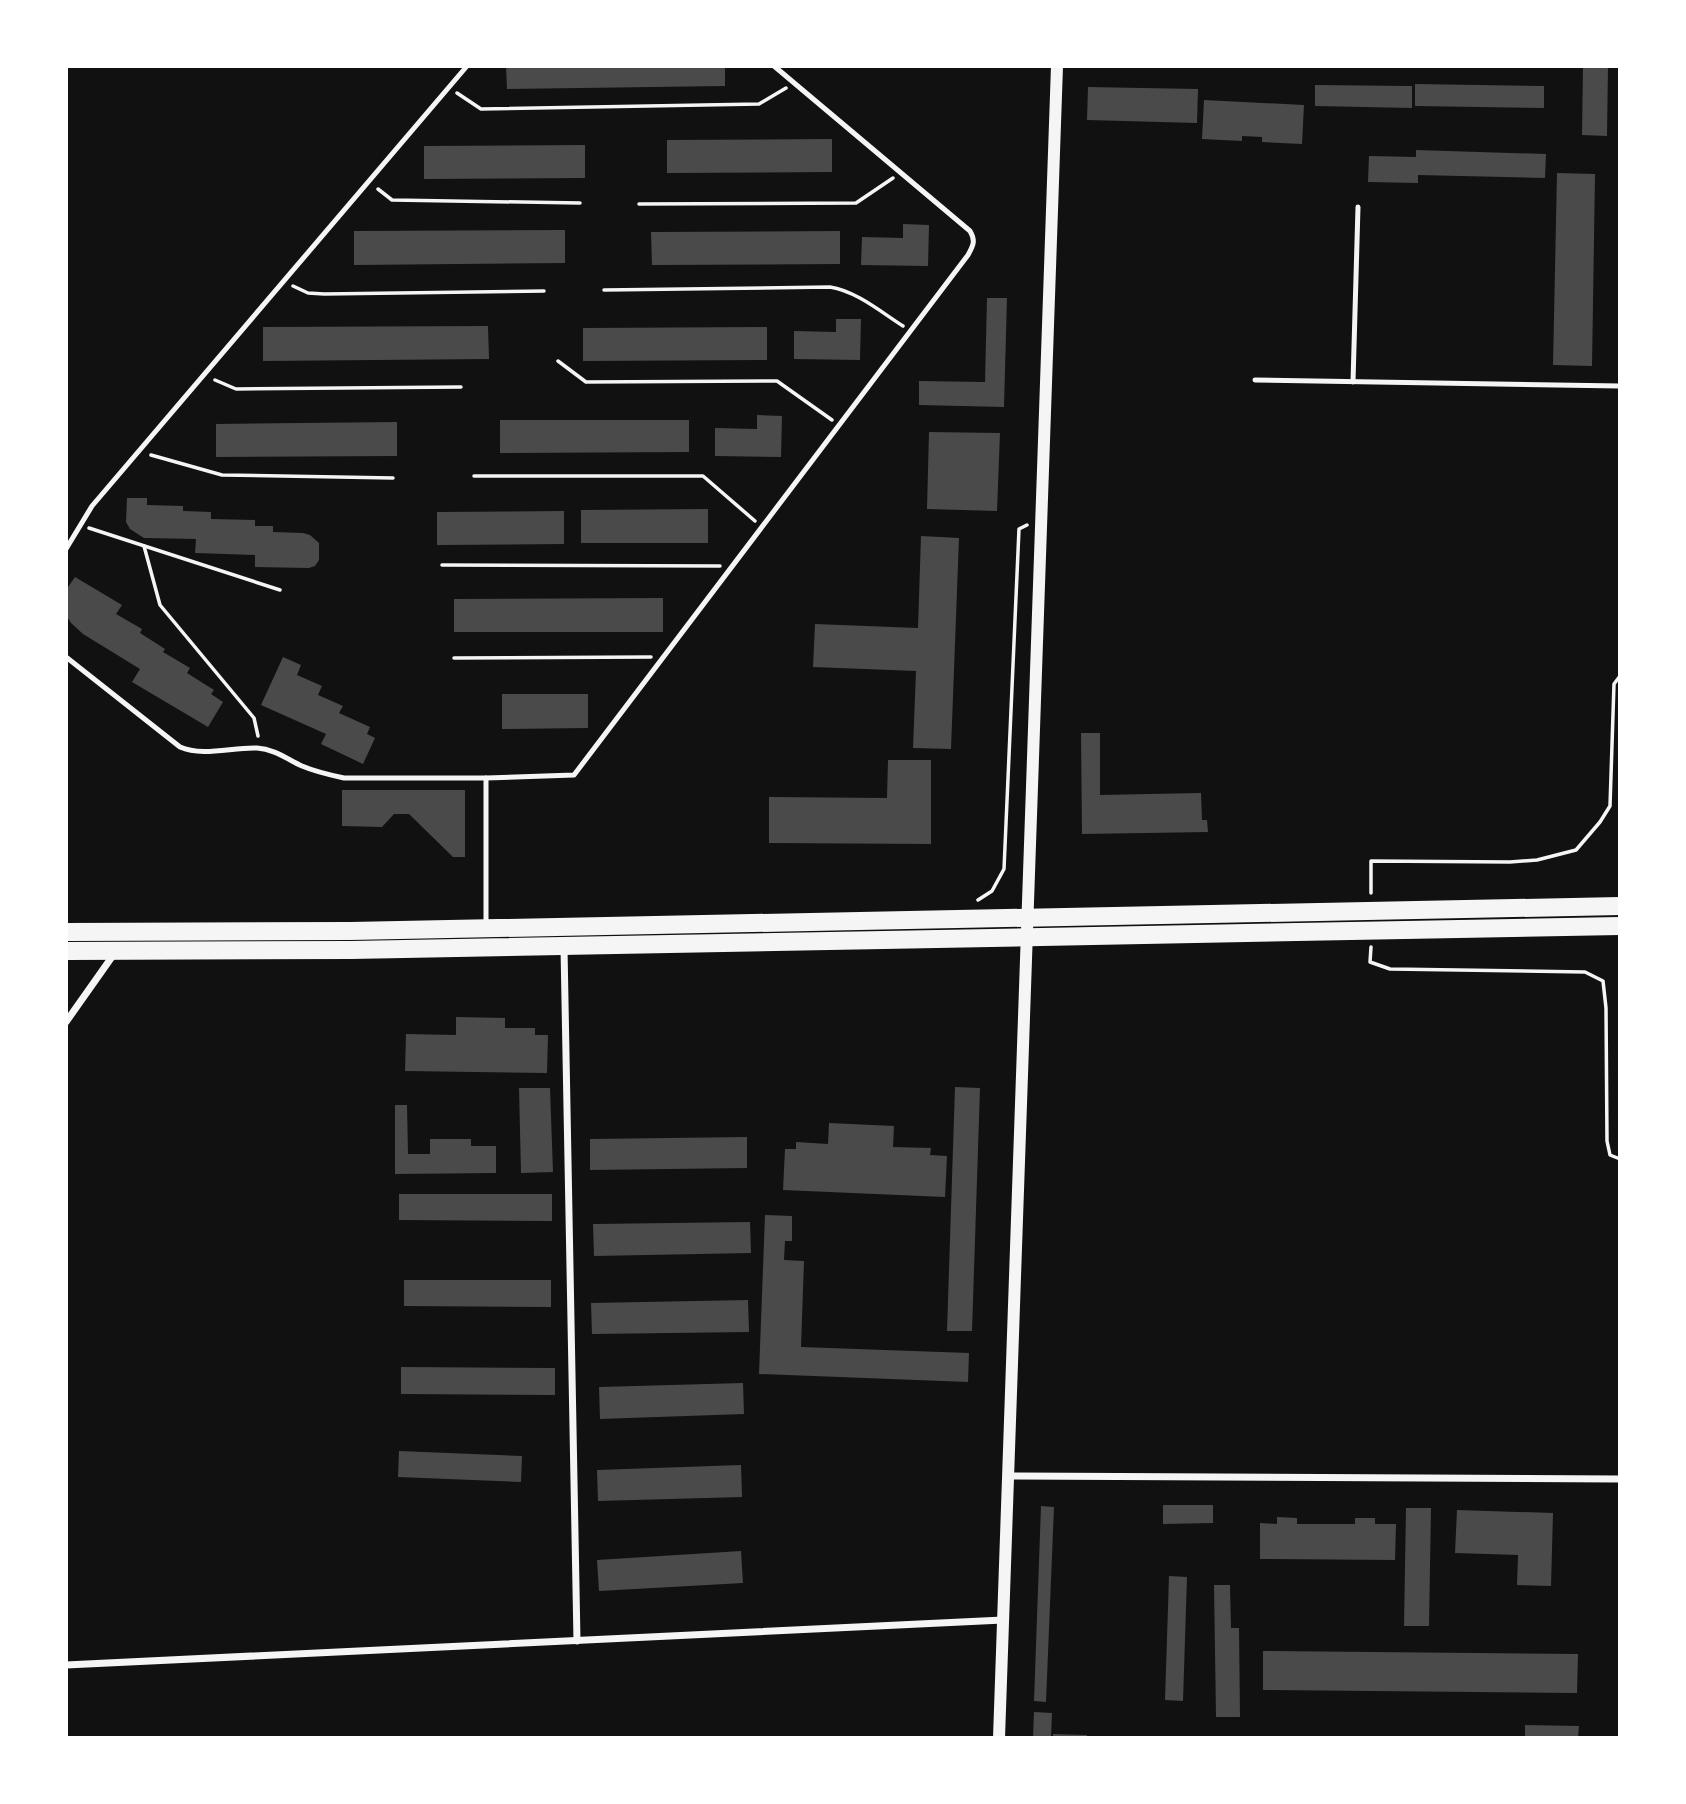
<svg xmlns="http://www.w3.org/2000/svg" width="1686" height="1804" viewBox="0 0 1686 1804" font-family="Mulish,sans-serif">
<rect width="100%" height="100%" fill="#111"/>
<g fill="#4a4a4a">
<path d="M506,66H725V86L507,89Z"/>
<path d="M1583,66H1608L1607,136L1582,135Z"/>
<path d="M1415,84L1544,86V108L1415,106Z"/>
<path d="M1315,85L1412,86V108L1315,106Z"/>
<path d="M1088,87L1198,89L1197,123L1087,120Z"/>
<path d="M1204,100L1304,105L1302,144L1262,142V137L1242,136V141L1202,139Z"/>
<path d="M832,139V172L667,173V140Z"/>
<path d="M585,145V178L424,179V146Z"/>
<path d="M1416,150L1546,154L1545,178L1418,175V183L1368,182L1369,156L1416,157Z"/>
<path d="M1557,173L1595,174L1592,366L1553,365Z"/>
<path d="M903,224L929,225L928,266L861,265L862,237L903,238Z"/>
<path d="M565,230V263L354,265V231Z"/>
<path d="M840,231V264L652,265L651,232Z"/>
<path d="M987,298H1007L1004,407L919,405V381L985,382Z"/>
<path d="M836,319H861L860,360L794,359V331L836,332Z"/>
<path d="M488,326L489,359L263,361V327Z"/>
<path d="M767,327V360L583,361V328Z"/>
<path d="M757,415L782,416L781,457L715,456V428L757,429Z"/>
<path d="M500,420H689V452L500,453Z"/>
<path d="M397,422V456L216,457V424Z"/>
<path d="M929,432L1000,433L997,511L927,509Z"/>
<path d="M127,498H147V505L183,506V511L211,512V519L255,520V526H273V532L303,533L310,535L319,543V560L315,566L309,568L255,567V555L195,553L196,539L144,538L130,529L126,522Z"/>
<path d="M708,509V543H581V510Z"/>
<path d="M564,511V544L437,545V512Z"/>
<path d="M921,536L959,538L951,749L913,748L916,671L813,667L815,624L918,628Z"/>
<path d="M75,577L122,605L116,614L142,629L140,633L165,649L163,652L190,668L187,673L214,690L211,694L223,702L208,727L132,682L140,669L83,634L71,623L66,615V590Z"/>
<path d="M663,598V632H454V599Z"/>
<path d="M283,657L301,665L297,675L322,686L318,695L343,706L339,713L370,727L367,734L375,738L363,764L321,744L326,734L261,705Z"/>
<path d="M502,694H588V728L502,729Z"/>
<path d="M1081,733H1100V795L1201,793L1202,820H1207L1208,832L1082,834Z"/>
<path d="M888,760H931V844L769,843V797L887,798Z"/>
<path d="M342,790H465V857H453L409,814H394L382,827L342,826Z"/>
<path d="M456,1017L505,1018V1028H535V1035H548L547,1073L405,1071L406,1034L456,1035Z"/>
<path d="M955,1087L980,1088L972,1331H947Z"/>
<path d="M519,1088H550L553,1172L521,1173Z"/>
<path d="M395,1105H407L408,1154H430V1139H471V1146H496V1173L395,1174Z"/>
<path d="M829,1123L894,1126L893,1147L931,1148L930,1155L947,1156L945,1197L783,1190L785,1149H796V1142L828,1144Z"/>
<path d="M747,1137V1168L590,1170V1139Z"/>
<path d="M399,1194H552V1221L399,1220Z"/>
<path d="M765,1215L792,1216V1241H785L784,1260L804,1261L801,1347L969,1353L968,1382L759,1374Z"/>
<path d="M750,1222L751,1253L594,1256L593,1224Z"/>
<path d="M404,1280H551V1307L404,1306Z"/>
<path d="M748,1300L749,1332L592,1334L591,1303Z"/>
<path d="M401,1367L555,1368V1395L401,1394Z"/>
<path d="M743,1383L744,1414L600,1419L599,1387Z"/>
<path d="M399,1451L522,1456L521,1482L398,1477Z"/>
<path d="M741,1465L742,1497L598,1501L597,1470Z"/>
<path d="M1163,1505H1213V1523L1163,1524Z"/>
<path d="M1041,1506L1054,1507L1046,1702L1034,1701Z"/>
<path d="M1406,1508H1431L1429,1626H1404Z"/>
<path d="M1457,1510L1553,1513L1551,1586L1517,1585L1518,1555L1455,1553Z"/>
<path d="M1277,1517L1297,1518V1524H1355V1518H1375V1524H1396L1395,1560L1260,1559V1523L1277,1524Z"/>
<path d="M741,1551L743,1583L599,1591L597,1560Z"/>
<path d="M1169,1576L1187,1577L1183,1701L1165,1700Z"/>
<path d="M1214,1585H1230L1231,1628H1239L1240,1717H1216Z"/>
<path d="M1263,1651L1578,1654L1577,1693L1263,1690Z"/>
<path d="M1034,1712L1052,1713L1051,1738H1033Z"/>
<path d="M1525,1725L1579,1726L1578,1738H1525Z"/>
<path d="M1053,1734L1087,1735V1738H1053Z"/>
</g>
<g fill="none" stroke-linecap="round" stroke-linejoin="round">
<g stroke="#f5f5f5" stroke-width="3.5">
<path d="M457,93L481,109L759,104L786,88"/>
<path d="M378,189L392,200L580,203"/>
<path d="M639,204L856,203L893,178"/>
<path d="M293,286L308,293L324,294L544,291"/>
<path d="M604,290L830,287C856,291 881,312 903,326"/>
<path d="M558,361L586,382L777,381L832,420"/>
<path d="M215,380L236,389L461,387"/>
<path d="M151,455L222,475L393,478"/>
<path d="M474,476H703L755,521"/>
<path d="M89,528L280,590"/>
<path d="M144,546L160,605L254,718L258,736"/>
<path d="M442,565L720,566"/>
<path d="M454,658L651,657"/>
<path d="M1371,893V861L1510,862L1537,860L1576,850L1600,822L1610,806L1614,684L1620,676"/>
<path d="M978,900L992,891L1004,869L1019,529L1027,525"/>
<path d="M1371,947L1370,962L1390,969L1585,972L1603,981L1606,1008L1607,1141L1610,1155L1620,1159"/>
</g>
<g stroke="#f5f5f5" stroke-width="5">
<path d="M1255,380L1620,386"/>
<path d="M1353,382L1358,207"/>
<path d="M66,549L92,506L467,66"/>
<path d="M66,657L180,747C203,757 232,747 257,748C274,749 287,759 302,766C316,772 330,775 344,778H486L574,775L968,255C973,246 976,241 970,231L774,66"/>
<path d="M486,925V778"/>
</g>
<g stroke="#f5f5f5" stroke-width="7">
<path d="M564,948L577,1641"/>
<path d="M66,1022L114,954"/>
<path d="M1008,1476L1620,1479"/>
<path d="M66,1665L1003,1620"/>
</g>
<path stroke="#f5f5f5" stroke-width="12" d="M999,1738L1057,66"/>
<g stroke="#f5f5f5" stroke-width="18">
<path d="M66,932L350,931L1620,906"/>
<path d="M66,951L351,950L1620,926"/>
</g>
</g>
<rect width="1686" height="1804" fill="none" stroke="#ffffff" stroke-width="136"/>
</svg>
